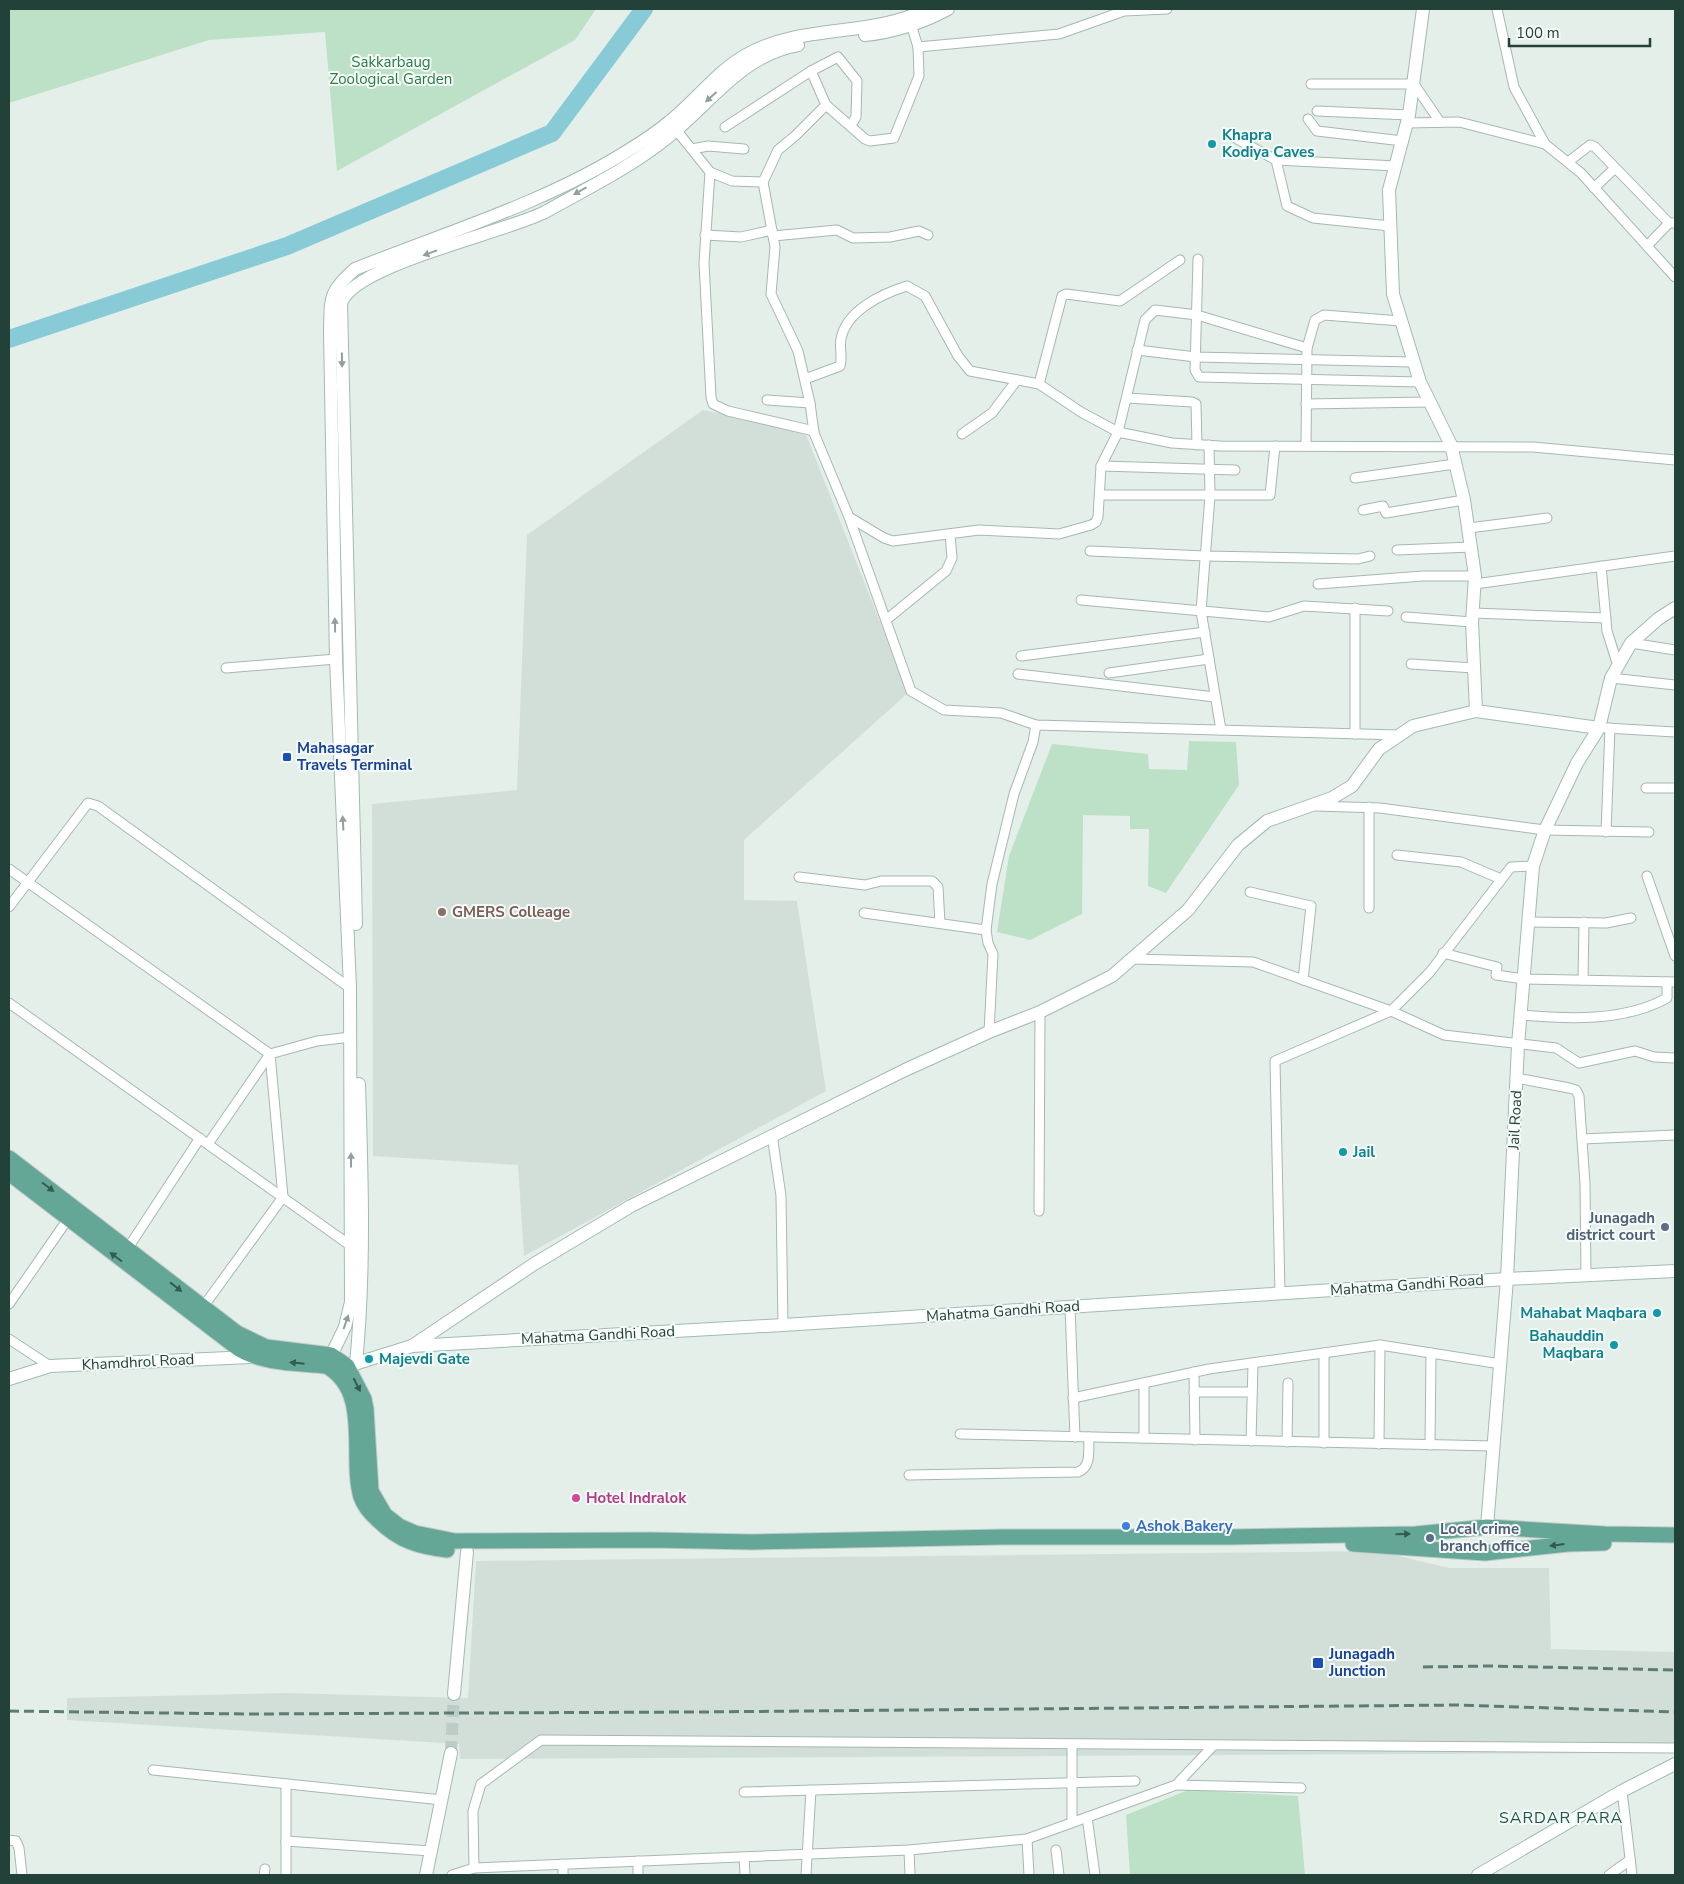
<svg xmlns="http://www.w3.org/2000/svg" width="1684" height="1884" viewBox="0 0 1684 1884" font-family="'Nunito Sans',sans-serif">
<rect width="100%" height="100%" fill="#e4efea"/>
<g fill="#d2dfd9">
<path d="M703,410L805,432L908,693L744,840V900L797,901L826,1091L524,1256L518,1165L373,1156L372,804L517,790L527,535Z"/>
<path d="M1378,1551L1449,1568H1549L1551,1649L1675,1652V1743L1635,1753L460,1759L459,1744L67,1720V1698L286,1693L468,1698L476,1561Z"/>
</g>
<g fill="#bce1c6">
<path d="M9,9H596L575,40L337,171L325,32L209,40L9,103Z"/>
<path d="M1189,741L1236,742L1239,785L1166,893L1148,886L1149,829H1130V816L1083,815L1082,914L1030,940L997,932L1009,856L1052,744L1148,754L1149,769L1187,770Z"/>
<path d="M1188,1790L1298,1796L1305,1875H1130L1126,1815Z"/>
</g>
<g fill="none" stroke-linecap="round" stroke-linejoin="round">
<path stroke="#88cbd7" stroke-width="18" d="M9,339L287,246L552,133L644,9"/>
<path stroke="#bdccc7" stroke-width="12" stroke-dasharray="12 6" stroke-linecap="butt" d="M451,1753L454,1694"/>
<g stroke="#a6b8b1" stroke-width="11">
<g id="street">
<path d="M1497,9L1514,87L1545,144"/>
<path d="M918,47L1059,34L1124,11L1167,9"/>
<path d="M1311,84H1414L1440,122"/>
<path d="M826,105L865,139L870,141L894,138L919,76L918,47L910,21"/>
<path d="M1317,111L1409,115"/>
<path d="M1308,119L1317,131L1403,141"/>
<path d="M1407,123L1459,122L1545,144L1581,173L1675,277"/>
<path d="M673,126L710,172L704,263L711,397L713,404L728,411L814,431"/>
<path d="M725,127L811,71L838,57L857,81L856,117L851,125"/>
<path d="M1237,139L1276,160L1287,206L1313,218L1390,226"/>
<path d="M692,149L708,146L744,149"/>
<path d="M1276,160L1396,166"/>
<path d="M1568,162L1590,145L1595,147L1669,223"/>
<path d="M710,172L732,181L763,182L775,247L771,294L798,351L810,403L814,433L849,517L911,691L944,710L1001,713L1036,725L1399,735"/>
<path d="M763,182L778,150L795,136L826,105L811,71"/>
<path d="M1594,188L1615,168"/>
<path d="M705,235L741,237L772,230"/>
<path d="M773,236L837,230L853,238L890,237L919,231L928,235"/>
<path d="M1647,246L1669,223H1675"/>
<path d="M1198,259L1195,370L1199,377L1420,382"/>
<path d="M1137,350L1196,357L1412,362"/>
<path d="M805,379L840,366C843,357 839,349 841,339C846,311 881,294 907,286L925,296L958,356L970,371L1039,384L1081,412L1118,432L1172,443L1220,446L1533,447L1675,460"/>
<path d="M1039,384L1062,296L1066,294L1120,301L1180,260"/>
<path d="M1127,398L1192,402L1196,404L1197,445"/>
<path d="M767,400L810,403"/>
<path d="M1306,404L1429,402"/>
<path d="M962,434L992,413L1017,380"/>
<path d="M1209,445L1210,496L1201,611L1221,730"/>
<path d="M1306,446L1307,348L1315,320L1324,315L1401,321"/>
<path d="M1101,466L1235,470"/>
<path d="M1355,478L1455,464"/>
<path d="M1101,495H1270L1275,446"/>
<path d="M1363,510L1383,506L1386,513L1464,500"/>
<path d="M849,517L884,538L893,541L979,530L1059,534L1091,525L1096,522L1098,517L1101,466L1118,432L1145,320L1155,310L1197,315L1307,348"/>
<path d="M1469,528L1547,518"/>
<path d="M1397,550L1472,547"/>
<path d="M1090,551L1205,556L1358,559L1370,556"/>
<path d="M1601,566L1607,631L1618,666"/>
<path d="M1318,584L1423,576H1475"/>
<path d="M1475,584L1675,556"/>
<path d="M1081,600L1269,617L1304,606L1388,611"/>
<path d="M1473,613L1606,618"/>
<path d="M1406,617L1472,622"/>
<path d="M886,620L946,571L952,558L950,534"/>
<path d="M1631,643L1675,650"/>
<path d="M1021,656L1205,632"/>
<path d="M1411,664L1474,668"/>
<path d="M226,668L336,659"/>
<path d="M1109,673L1209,659"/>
<path d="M1018,674L1215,697"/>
<path d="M1611,678L1675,685"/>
<path d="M1606,728L1675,732"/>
<path d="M1355,734V608"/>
<path d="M1646,788H1675"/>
<path d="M1316,806L1380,808L1545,830L1649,832"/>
<path d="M1369,807V908"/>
<path d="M1606,832L1610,728"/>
<path d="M1397,855L1461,862L1501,879"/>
<path d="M9,869L270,1054L208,1144"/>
<path d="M1647,876L1675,956"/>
<path d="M799,877L865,885L881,881H932L938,887L940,923"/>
<path d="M1250,892L1311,906L1303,980"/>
<path d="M9,907L88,803L98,806L350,988"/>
<path d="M864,913L986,930"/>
<path d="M1528,922L1606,923L1631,918"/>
<path d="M1443,953L1497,967L1496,975L1524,979L1675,982"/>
<path d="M1131,959L1253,962L1391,1011L1444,1035L1556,1048L1579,1063L1635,1051L1654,1057L1675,1058"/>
<path d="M1583,980L1584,922"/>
<path d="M9,1003L351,1246"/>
<path d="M1521,1015C1567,1019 1624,1022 1667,998V982"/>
<path d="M989,1032L993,954L988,943L986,930L992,884L1014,794L1033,742L1036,725"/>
<path d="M1517,1078L1569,1088L1576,1090L1579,1096L1585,1184L1586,1274"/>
<path d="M772,1135L781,1196L783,1325"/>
<path d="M1582,1139L1675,1135"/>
<path d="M1039,1211L1040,1012"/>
<path d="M128,1248L200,1138"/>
<path d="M1280,1293L1275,1061L1391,1011L1430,972L1511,867L1533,866"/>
<path d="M9,1304L70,1216"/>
<path d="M203,1307L283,1197L270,1054L317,1041L351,1037"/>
<path d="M1070,1307L1075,1437"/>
<path d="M9,1339L50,1366"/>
<path d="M1194,1372L1195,1440"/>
<path d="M1194,1392H1252"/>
<path d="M1073,1398L1209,1369L1380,1345L1501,1364"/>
<path d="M960,1434L1494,1446"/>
<path d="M1144,1438V1383"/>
<path d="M1251,1441L1253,1364"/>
<path d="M1287,1442L1288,1383"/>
<path d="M1324,1443V1353"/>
<path d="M1379,1444L1380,1345"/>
<path d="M1430,1445L1431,1353"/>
<path d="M909,1475L1078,1472C1092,1467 1088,1450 1089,1437"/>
<path d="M1072,1745V1822"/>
<path d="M153,1770L442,1800"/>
<path d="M1176,1785L1301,1788"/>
<path d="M1622,1791L1632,1875"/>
<path d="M744,1792L1135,1781"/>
<path d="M1087,1817L1095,1875"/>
<path d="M1027,1839L1029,1875"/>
<path d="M9,1840L16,1841L19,1848L22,1875"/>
<path d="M286,1841L431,1851"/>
<path d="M909,1850L910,1875"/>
<path d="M1056,1850L1059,1875"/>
<path d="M744,1857L745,1875"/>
<path d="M638,1861V1875"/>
<path d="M563,1864V1875"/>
<path d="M474,1868L909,1850L1027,1839L1176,1785L1213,1746"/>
<path d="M264,1875L265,1869"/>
<path d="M286,1875V1784"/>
<path d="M452,1875L474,1868L473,1811L481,1784L541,1740L1675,1748"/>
<path d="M806,1875L811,1790"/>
<path d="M1609,1875L1630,1860"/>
</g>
</g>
<g stroke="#a1bbb2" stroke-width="14">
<g id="secondary">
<path d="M1423,9L1409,115L1389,190L1393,294L1420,382L1451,445L1464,500L1475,576L1472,622L1476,711"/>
<path d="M865,35C894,32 922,23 948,9"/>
<path d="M356,924L341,303C355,264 504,233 545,212C586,189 631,167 668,137C710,104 741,55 798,45"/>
<path d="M412,1346L534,1264L631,1206L905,1070L989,1032L1040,1012L1112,976L1188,910L1238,845L1267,821L1332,798L1352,786L1379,749L1413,726L1476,711L1599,728"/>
<path d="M327,1364L345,1327L351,1302L350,988L336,659L330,332C331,298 328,293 355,269C447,232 545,203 629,150C642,142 657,132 669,122C695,102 716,72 746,55C802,23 870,38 927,9"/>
<path d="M356,1364C365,1271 362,1177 359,1084"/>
<path d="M348,1366L412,1346L783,1325L1507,1279L1675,1271"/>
<path d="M9,1379L50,1366L251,1357L256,1354"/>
<path d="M1487,1527L1507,1279L1518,1045L1533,866L1545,830L1577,763L1599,728L1611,678L1631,643L1658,619L1675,608"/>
<path d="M454,1694L467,1552"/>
<path d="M426,1875L451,1753"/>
<path d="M1478,1875L1622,1791L1675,1764"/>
</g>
</g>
<g stroke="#c1cac8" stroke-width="17">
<g id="primary">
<path d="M9,1158L237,1333L266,1347L331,1355L347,1366L364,1399L366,1409L371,1491L385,1515L399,1526L415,1533L455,1541L651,1540L752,1542L1003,1537H1230L1416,1534L1487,1527L1605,1534L1675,1535"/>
<path d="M9,1173L239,1349C264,1364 297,1363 326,1366C372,1391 349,1456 361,1497C364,1506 372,1515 379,1521C399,1541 420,1547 447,1550"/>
<path d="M1353,1544L1485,1553L1568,1544L1604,1543"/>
</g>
</g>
<use href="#street" stroke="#fff" stroke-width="9"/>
<use href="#secondary" stroke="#fff" stroke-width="12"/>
<use href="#primary" stroke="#65a796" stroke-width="15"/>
<g stroke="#5c7d74" stroke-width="3" stroke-dasharray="10 5" stroke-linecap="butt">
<path d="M1423,1667L1490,1666L1675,1670"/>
<path d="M9,1711L246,1714L696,1712L1458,1705L1675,1712"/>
</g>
</g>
<defs><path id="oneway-solid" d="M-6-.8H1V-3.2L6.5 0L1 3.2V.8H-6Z" transform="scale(1.25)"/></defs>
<g fill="#90a09c">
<use href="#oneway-solid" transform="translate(711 97) rotate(138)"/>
<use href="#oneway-solid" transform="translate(580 191) rotate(150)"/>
<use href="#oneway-solid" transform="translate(430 253) rotate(160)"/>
<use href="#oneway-solid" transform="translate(342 360) rotate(89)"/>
<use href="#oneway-solid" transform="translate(335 625) rotate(-91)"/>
<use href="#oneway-solid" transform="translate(343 823) rotate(-93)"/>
<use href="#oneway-solid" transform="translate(351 1160) rotate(-90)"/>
<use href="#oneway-solid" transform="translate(346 1322) rotate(-71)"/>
</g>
<g fill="#335b50">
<use href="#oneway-solid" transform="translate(48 1187) rotate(37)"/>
<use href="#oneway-solid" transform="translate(116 1257) rotate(-143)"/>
<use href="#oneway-solid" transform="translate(176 1287) rotate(38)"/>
<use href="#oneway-solid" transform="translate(297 1363) rotate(-174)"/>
<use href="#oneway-solid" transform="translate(357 1385) rotate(63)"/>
<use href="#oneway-solid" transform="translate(1403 1534) rotate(-1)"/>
<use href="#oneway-solid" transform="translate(1557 1545) rotate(173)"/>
</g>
<g fill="#0f9aa8" stroke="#f5faf8" stroke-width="2">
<circle cx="1212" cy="144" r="5"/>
<circle cx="1343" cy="1152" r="5"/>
<circle cx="1657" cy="1313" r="5"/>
<circle cx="1614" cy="1345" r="5"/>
<circle cx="369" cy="1359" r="5"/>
</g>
<g fill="#1a4fb4" stroke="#f5faf8" stroke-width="2">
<rect x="282" y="752" width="10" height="10" rx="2.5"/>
<rect x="1312" y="1657" width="12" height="12" rx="2.5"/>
</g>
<circle fill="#8d6e63" stroke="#f5faf8" stroke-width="2" cx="442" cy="912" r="5"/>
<g fill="#5c6f8a" stroke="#f5faf8" stroke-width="2">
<circle cx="1665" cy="1227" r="5"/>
<circle cx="1430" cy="1538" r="5"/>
</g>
<circle fill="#d1479c" stroke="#f5faf8" stroke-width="2" cx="576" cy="1498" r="5"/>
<circle fill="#3f7fe0" stroke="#f5faf8" stroke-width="2" cx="1126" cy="1526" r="5"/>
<g text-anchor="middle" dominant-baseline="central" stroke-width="4" stroke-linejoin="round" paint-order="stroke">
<g font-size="15" fill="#287c49" stroke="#f5faf8">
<text x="391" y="62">Sakkarbaug<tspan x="391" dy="17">Zoological Garden</tspan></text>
</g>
<g font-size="15" font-weight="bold" fill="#0d838f" stroke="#f5faf8" text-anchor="start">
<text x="1222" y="135">Khapra<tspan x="1222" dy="17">Kodiya Caves</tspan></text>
<text x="1353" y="1152">Jail</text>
<text x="1647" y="1313" text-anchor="end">Mahabat Maqbara</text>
<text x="1604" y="1336" text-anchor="end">Bahauddin<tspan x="1604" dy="17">Maqbara</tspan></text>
<text x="379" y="1359">Majevdi Gate</text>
</g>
<g font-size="15" font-weight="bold" fill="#164399" stroke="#f5faf8" text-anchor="start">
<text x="297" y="748">Mahasagar<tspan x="297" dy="17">Travels Terminal</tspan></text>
<text x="1329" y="1654">Junagadh<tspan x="1329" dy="17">Junction</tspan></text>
</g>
<g font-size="15" font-weight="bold" fill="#785e54" stroke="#f5faf8" text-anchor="start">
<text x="452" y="912">GMERS Colleage</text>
</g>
<g font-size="15" fill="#224239" stroke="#f5faf8">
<text transform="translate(1515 1120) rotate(-87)">Jail Road</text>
<text transform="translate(1407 1285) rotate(-4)">Mahatma Gandhi Road</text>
<text transform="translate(1003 1311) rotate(-4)">Mahatma Gandhi Road</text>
<text transform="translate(598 1335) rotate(-3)">Mahatma Gandhi Road</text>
<text transform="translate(138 1362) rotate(-3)">Khamdhrol Road</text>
</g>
<g font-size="15" font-weight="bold" fill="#4e5e75" stroke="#f5faf8" text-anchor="end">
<text x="1655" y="1218">Junagadh<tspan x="1655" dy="17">district court</tspan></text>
<text x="1440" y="1529" text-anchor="start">Local crime<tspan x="1440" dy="17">branch office</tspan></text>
</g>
<g font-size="15" font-weight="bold" fill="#b23c85" stroke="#f5faf8" text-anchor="start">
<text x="586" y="1498">Hotel Indralok</text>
</g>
<g font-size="15" font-weight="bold" fill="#366cbe" stroke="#f5faf8" text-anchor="start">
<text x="1136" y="1526">Ashok Bakery</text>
</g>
<g font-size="16" letter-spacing="1" fill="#1b5648" stroke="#f5faf8">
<text x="1561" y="1818">SARDAR PARA</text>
</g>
</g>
<rect width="1684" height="1884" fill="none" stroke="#224239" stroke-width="20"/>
<path d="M1509 38v8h141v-8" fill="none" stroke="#224239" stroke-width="2.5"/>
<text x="1516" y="38" font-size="15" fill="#224239" stroke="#f5faf8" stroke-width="4" paint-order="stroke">100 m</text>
</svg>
